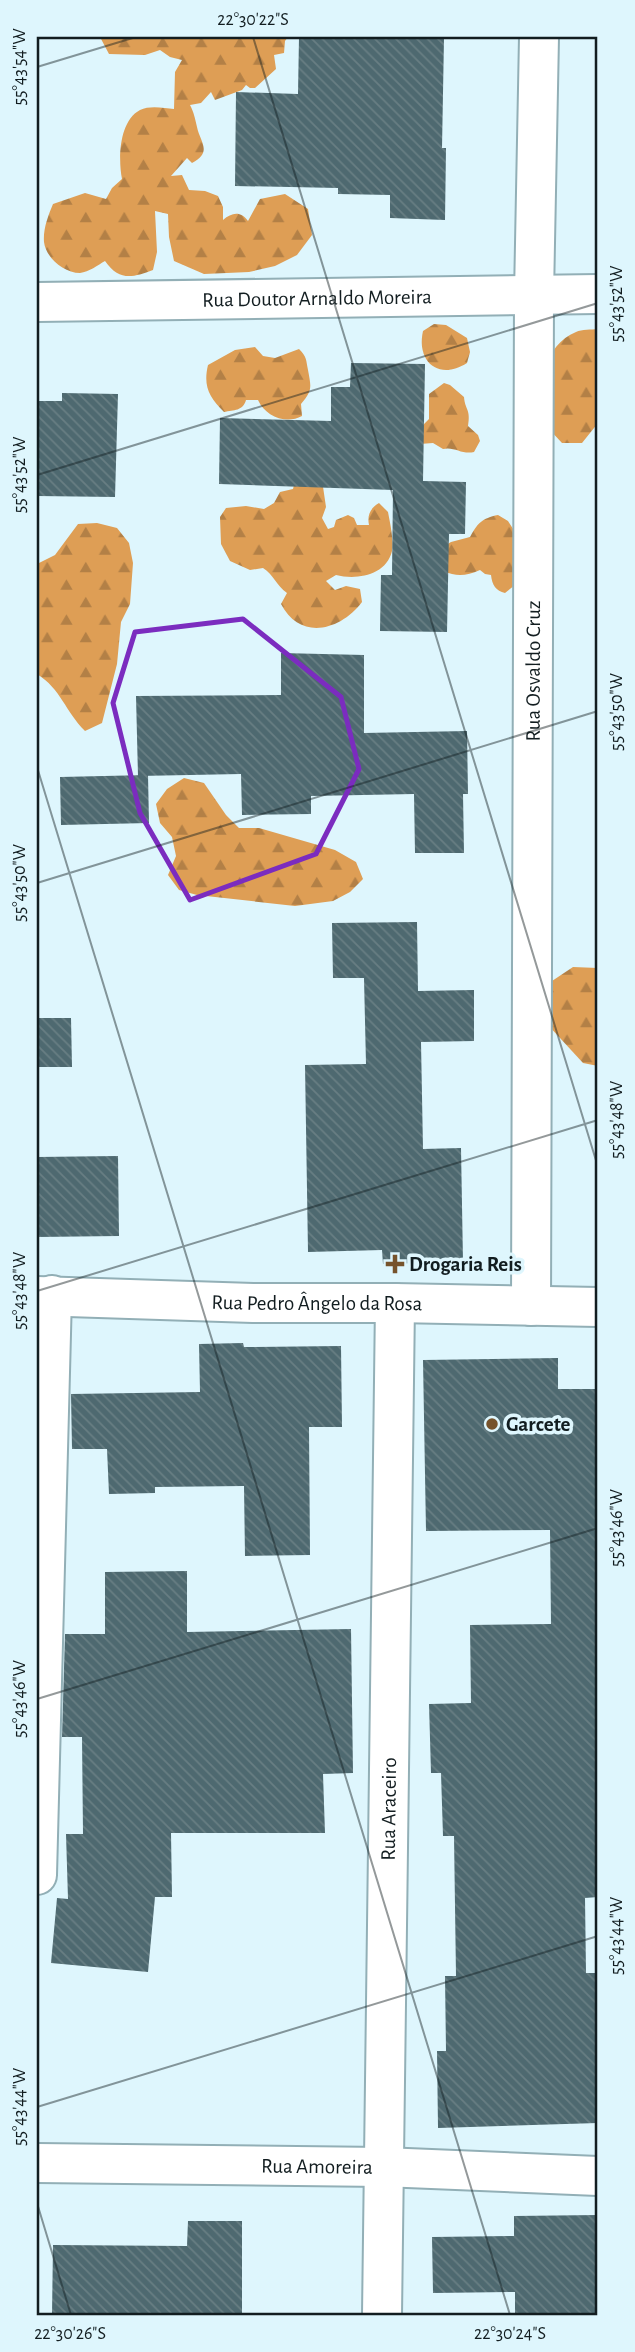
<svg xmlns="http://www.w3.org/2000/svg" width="635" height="2352" viewBox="0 0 635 2352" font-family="'Alegreya Sans',sans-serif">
<defs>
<pattern id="forest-firs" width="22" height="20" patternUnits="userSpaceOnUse" patternTransform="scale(1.75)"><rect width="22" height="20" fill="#de9e55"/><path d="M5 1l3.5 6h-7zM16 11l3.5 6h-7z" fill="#b38046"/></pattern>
<pattern id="building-back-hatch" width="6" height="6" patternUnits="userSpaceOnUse" patternTransform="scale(1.75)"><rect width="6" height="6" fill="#4e6970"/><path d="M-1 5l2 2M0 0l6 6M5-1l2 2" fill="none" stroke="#687e83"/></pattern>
</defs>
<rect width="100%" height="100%" fill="#def6fd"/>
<g fill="url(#forest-firs)">
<path d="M100,37H288L285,41L284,53L274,55L276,69L255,88H250L246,85L242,90L215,100L211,92L201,103L190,105C194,113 195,118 197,127C200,142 213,152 192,163L187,158L171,176L182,175L189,190L205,191L218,196L223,207V220C232,212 241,211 248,221L260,199L285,194L308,209L312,235L297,255L275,266L249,272L204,274L174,261L169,237L168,214L155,211L157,252L153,270C132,278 119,281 105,261C98,265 89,272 80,273C64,273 46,258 44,242C43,229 48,216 53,204L85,193L106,199L112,188L122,179C118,159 119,121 140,110C150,105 164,108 174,109L175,72L182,60L170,57L160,50L145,55L109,54Z"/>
<path d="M434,324L446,325L467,338L470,352L467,363C439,381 416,362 423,331Z"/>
<path d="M598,329V423L582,443H562L535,414C539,385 544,345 576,332C582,329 591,330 598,329Z"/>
<path d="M255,347L263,356L275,358L299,349C307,357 306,360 308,370C311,387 313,390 301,404L302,416C286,425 265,416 258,400H246C243,411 234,410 224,412C209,397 203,386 208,365L235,350Z"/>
<path d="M444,383L450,385L464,397C465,410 471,409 468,426L478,435L480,441L474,452C462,455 454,446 443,449L433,443L420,444V428L429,419V394Z"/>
<path d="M296,477L322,480L326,507L322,518L328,529L334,527L336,520L348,515L354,518L357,525H369C367,516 370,508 379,503L388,512C390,523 394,540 392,551C386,576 356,580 336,575L326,581L335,590L346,586L360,589L362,602C340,631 300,641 281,604L287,593C276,585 274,575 263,568L250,570L230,561L221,544L220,517L226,508L246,506L264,509L274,503L280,492L293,489Z"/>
<path d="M498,515L508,521L515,532V585L505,593C496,591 492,585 491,575L485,574L480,570C466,576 457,577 443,571L435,551L451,542L470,537C477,524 482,518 498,515Z"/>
<path d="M97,523L117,528L129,543L133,563L130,604L121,622L117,664L102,723L85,731C65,711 61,689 37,674V564L55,555L78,524Z"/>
<path d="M184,778L204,783L226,815L239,828H259L335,850L356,862L363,879L350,892L333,901L295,906L197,895L179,890L168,875L176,856L172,837L160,823L156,804L167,789Z"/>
<path d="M573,967L598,968V1066L583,1063L548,1025L545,1006L552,981Z"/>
</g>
<g fill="url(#building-back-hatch)">
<path d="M299,37L444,38L442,148H446L445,220L390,218V195L338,194V188L235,186L236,92L298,94Z"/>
<path d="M351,363L425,364L423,481L466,482L465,534H449L447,632L380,631L381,575H392L393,490L219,484L220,418L331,421V387H350Z"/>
<path d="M62,393L118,394L115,497L37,496V401H62Z"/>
<path d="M281,653L364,655V733L467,731L468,794H463L464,853H415L414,794L311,796V814L242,815L241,774L138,776L136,696L281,695Z"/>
<path d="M148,775L149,823L61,825L60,777Z"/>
<path d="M417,922L418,991L474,990V1041L421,1042L423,1149L461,1148L463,1262L383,1264L382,1250L308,1252L305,1065L366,1064L364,978H333L332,923Z"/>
<path d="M37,1018H71L72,1067H37Z"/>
<path d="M118,1156L119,1236L37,1237V1157Z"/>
<path d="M243,1343L244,1347L341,1346L342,1427H309L310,1555L245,1556L244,1486L155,1487V1493L109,1494L107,1449H72L71,1394L200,1392L199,1344Z"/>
<path d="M558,1358V1389H598V1897L585,1898L586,1973H598V2123L438,2128L437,2051H446L445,1976H456L454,1836H443L441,1773H431L429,1704L471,1703L470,1625L551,1624L550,1530L426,1531L423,1360Z"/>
<path d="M187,1571V1632L351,1629L353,1773L323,1774L325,1833H171L172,1897H155L148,1972L51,1963L57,1898L68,1899L66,1834H83L82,1737H62L65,1634H105V1572Z"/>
<path d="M598,2215V2315H515V2292L433,2293L432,2237L514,2236V2216Z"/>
<path d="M188,2221H242V2315H52L53,2245L187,2246Z"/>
</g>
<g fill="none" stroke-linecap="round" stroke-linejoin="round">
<g stroke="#92afb6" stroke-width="42">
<g id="minor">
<path id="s1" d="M37,302L598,294"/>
<path id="s2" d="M531,1306L534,295L539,37"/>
<path d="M37,1875L52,1295"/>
<path id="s3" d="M37,2163L383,2167L598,2176"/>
<path id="s4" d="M382,2315L395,1303"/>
</g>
</g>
<g stroke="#92afb6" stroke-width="42">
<g id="major">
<path id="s5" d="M37,1296L253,1303H395L598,1307"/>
</g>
</g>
<use href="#minor" stroke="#fff" stroke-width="38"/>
<use href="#major" stroke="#fff" stroke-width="38"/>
</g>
<path fill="none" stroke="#7b2cbf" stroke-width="5" stroke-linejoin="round" d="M243,619L341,697L359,769L316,854L190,900L140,813L113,703L135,632Z"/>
<path fill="none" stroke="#121d20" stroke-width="2" stroke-opacity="0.45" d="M253,37L598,1167M37,67L136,37M37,475L598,303M37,767L510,2315M37,883L598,711M37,1291L598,1120M37,1699L598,1528M37,2107L598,1936M37,2203L71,2315"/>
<g fill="#76532c" stroke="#def6fd" stroke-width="2.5">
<path d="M391.5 1253.5h7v7h7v7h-7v7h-7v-7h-7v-7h7z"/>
<circle cx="492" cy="1424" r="7"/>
</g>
<g text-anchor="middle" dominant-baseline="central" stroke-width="7" stroke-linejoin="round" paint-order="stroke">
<g font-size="21" fill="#121d20" stroke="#def6fd">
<text stroke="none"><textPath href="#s1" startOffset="280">Rua Doutor Arnaldo Moreira</textPath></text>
<text stroke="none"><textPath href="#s2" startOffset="635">Rua Osvaldo Cruz</textPath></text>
<text stroke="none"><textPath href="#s5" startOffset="280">Rua Pedro Ângelo da Rosa</textPath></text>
<text stroke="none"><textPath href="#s4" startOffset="506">Rua Araceiro</textPath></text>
<text stroke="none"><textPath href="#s3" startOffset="280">Rua Amoreira</textPath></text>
</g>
<g font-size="21" font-weight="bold" fill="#121d20" stroke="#def6fd" text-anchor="start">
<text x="409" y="1264">Drogaria Reis</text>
<text x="506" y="1424">Garcete</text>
</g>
</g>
<rect width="635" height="2352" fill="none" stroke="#def6fd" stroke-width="77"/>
<rect x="38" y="38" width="558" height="2276" fill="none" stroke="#121d20" stroke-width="2.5"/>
<g font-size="18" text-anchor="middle" fill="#121d20">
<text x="253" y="25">22°30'22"S</text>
<text transform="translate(19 67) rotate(-90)" y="6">55°43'54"W</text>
<text transform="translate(616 304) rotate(-90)" y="6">55°43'52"W</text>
<text transform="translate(19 475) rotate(-90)" y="6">55°43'52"W</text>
<text transform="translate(616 712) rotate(-90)" y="6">55°43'50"W</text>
<text transform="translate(19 883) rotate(-90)" y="6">55°43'50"W</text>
<text transform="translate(616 1120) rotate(-90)" y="6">55°43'48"W</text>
<text transform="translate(19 1291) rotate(-90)" y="6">55°43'48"W</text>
<text transform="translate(616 1528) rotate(-90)" y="6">55°43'46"W</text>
<text transform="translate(19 1699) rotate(-90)" y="6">55°43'46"W</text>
<text transform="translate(616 1936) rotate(-90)" y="6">55°43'44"W</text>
<text transform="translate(19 2107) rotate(-90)" y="6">55°43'44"W</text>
<text x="70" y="2339">22°30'26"S</text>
<text x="510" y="2339">22°30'24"S</text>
</g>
</svg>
